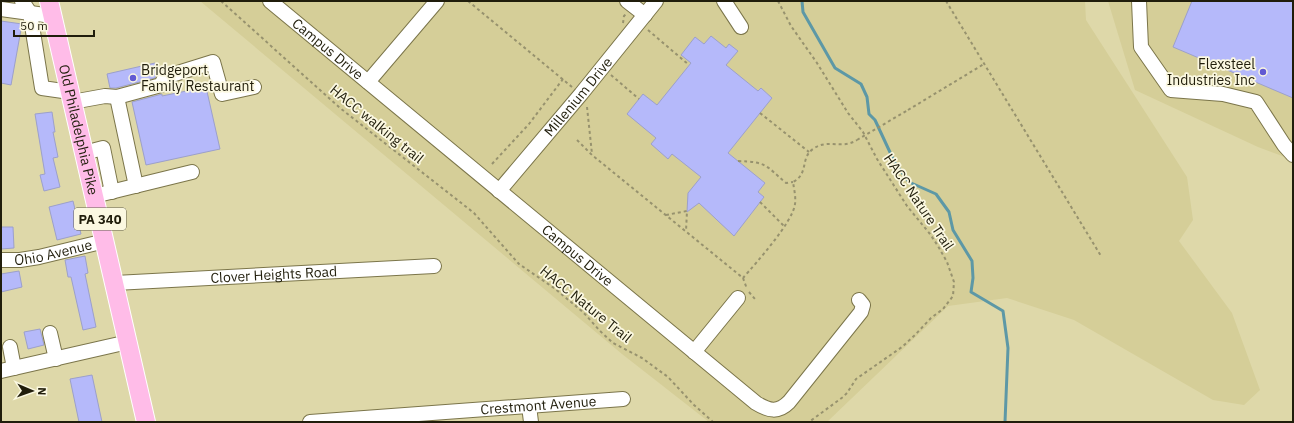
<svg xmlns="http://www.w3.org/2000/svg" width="1294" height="423" viewBox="0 0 1294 423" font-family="'IBM Plex Sans',sans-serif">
<rect width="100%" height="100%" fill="#ded8a9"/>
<g fill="#d5ce98">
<path d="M200,1H1085L1086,20L1187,177L1193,220L1179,241L1232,313L1260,390L1244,405L1213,400L1074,320L1007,298L948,306L827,422H709L622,354Z"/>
<path d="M1108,1H1293V160L1258,147L1135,90Z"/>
</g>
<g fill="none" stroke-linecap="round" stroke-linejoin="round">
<path stroke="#5d98a6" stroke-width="3" d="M802,1L803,12L835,68L861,84L867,97L869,114L875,120L895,163L909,182L936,194L949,212L953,230L972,261L973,278L971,292L1003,311L1008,348L1005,422"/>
</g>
<g fill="#b5b9fa" stroke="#9ca0ca">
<path d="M1192,1H1293V98L1173,47Z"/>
<path d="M1,21L22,24L11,85L1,83Z"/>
<path d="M711,36L726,48L729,44L738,51L726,65L758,91L761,88L772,98L728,153L765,183L758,192L764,197L734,236L699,203L687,212L688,193L701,177L672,154L668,159L651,144L656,138L627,114L643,94L657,105L691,63L681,55L695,37L704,44Z"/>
<path d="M155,63L157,73L155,78L116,88H110L107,74Z"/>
<path d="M206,87L220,149L146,165L132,102L162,94V96Z"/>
<path d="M52,112L55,132H53L58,157L53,158L60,187L44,191L40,175L45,174L35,114Z"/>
<path d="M73,201L81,234L57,240L49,207Z"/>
<path d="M1,227H13L14,248L1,249Z"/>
<path d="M85,256L88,273L85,274L96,327L83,330L71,277H68L65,260Z"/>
<path d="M19,271L22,287L1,292V274Z"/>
<path d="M40,329L44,345L28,349L24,332Z"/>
<path d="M92,375L102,422H79L70,379Z"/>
</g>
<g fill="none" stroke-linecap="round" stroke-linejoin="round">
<g stroke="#7b754a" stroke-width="16">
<g id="minor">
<path d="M22,1L30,13L42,88L70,92"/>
<path id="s1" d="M270,1L756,403C769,411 778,413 789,402L861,312L863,305L859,300"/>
<path d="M627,1L645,15"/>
<path d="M724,1L741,27"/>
<path d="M1139,1L1141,47L1171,90L1223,94L1256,102L1284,145L1293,155"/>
<path d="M1,9L52,16"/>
<path d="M368,82L437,1"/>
<path d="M117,97L136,186"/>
<path d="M72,102L105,96L117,97L161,85L165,77L213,62L222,94L254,87"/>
<path d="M84,153L103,148L112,192"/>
<path id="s2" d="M499,191L581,94L656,1"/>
<path d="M94,196L192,172"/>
<path id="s3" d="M1,260H20L39,257L105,241"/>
<path id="s4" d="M115,283L434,266"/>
<path d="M50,333L56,359"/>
<path d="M10,347L14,368"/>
<path d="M694,352L738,298"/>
<path d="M1,371L128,342"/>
<path d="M529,406L531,422"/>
<path id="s5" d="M310,422L623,399"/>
</g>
</g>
<g stroke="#fff" stroke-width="20">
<g id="major">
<path id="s6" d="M49,1L146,422"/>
</g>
</g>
<g stroke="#97926e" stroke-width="2" stroke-dasharray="3 3" stroke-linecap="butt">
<path d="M221,1L340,108L474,213L519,264L554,288L583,312L600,331L613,343L642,358L668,377L694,405L713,422"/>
<path d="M468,1L572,87"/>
<path d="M778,1L791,26L817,63L848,113L863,132L877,159L907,206L930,234L938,246L947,262L954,282L953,296L943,309L931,318L915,335L902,347L856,379L847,393L843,397L809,422"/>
<path d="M946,1L1101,256"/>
<path d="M623,23L624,16L626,14"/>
<path d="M648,30L689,65"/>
<path d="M611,75L639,99"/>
<path d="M587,107L592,154"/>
<path d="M908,110L984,64"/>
<path d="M760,113L809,152"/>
<path d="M577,140L592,155L743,278L747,289"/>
<path d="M738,161C767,162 765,165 786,183L793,182"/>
<path d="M492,164L529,124L563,79"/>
<path d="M760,202L785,227"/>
<path d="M666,215L687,211L686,231"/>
<path d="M743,278C756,263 793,222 795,204C796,197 794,189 793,182C809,174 800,158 813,149C828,138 841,150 857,140"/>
<path d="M749,292L755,299"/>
</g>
<use href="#minor" stroke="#fff" stroke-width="14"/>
<use href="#major" stroke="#ffbce8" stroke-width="18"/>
<path stroke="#97926e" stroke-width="2" stroke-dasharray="3 3" stroke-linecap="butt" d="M857,140L908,110"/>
</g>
<g fill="#6159d2" stroke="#fbf8e1" stroke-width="1.5">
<circle cx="1263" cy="72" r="4"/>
<circle cx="133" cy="78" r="4"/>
</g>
<g text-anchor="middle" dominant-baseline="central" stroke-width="3.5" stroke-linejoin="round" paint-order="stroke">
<rect fill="#fbf8e1" stroke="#625f4b" stroke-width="1" x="74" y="208" width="52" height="22" rx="3"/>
<g font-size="13" font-weight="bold" fill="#201d0b">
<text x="100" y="219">PA 340</text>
</g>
<g font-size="14" fill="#201d0b" stroke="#fbf8e1">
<text stroke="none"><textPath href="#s1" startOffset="75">Campus Drive</textPath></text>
<text stroke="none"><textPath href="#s2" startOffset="123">Millenium Drive</textPath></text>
<text transform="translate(377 124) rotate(39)">HACC walking trail</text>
<text stroke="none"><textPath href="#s6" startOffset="132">Old Philadelphia Pike</textPath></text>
<text transform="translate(919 202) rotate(56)">HACC Nature Trail</text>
<text stroke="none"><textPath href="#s3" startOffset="53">Ohio Avenue</textPath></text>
<text stroke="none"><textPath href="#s1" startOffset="399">Campus Drive</textPath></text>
<text stroke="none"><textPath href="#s4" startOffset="159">Clover Heights Road</textPath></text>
<text transform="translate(586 304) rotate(39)">HACC Nature Trail</text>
<text stroke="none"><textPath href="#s5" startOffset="229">Crestmont Avenue</textPath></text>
</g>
<g font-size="14" fill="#201d0b" stroke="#fbf8e1" text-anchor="end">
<text x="1255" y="64">Flexsteel<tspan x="1255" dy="16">Industries Inc</tspan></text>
<text x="141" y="70" text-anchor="start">Bridgeport<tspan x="141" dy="16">Family Restaurant</tspan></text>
</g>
</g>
<rect width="1294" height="423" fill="none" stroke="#201d0b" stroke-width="4"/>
<g transform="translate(32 391) rotate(92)" stroke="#fbf8e1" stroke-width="3" paint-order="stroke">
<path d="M0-3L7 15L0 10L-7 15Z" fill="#201d0b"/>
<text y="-6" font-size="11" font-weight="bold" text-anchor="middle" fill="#201d0b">N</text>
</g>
<path d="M14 30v6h80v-6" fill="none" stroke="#201d0b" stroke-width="2"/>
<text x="20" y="30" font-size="12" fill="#201d0b" stroke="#fbf8e1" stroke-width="3" paint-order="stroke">50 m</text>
</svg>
